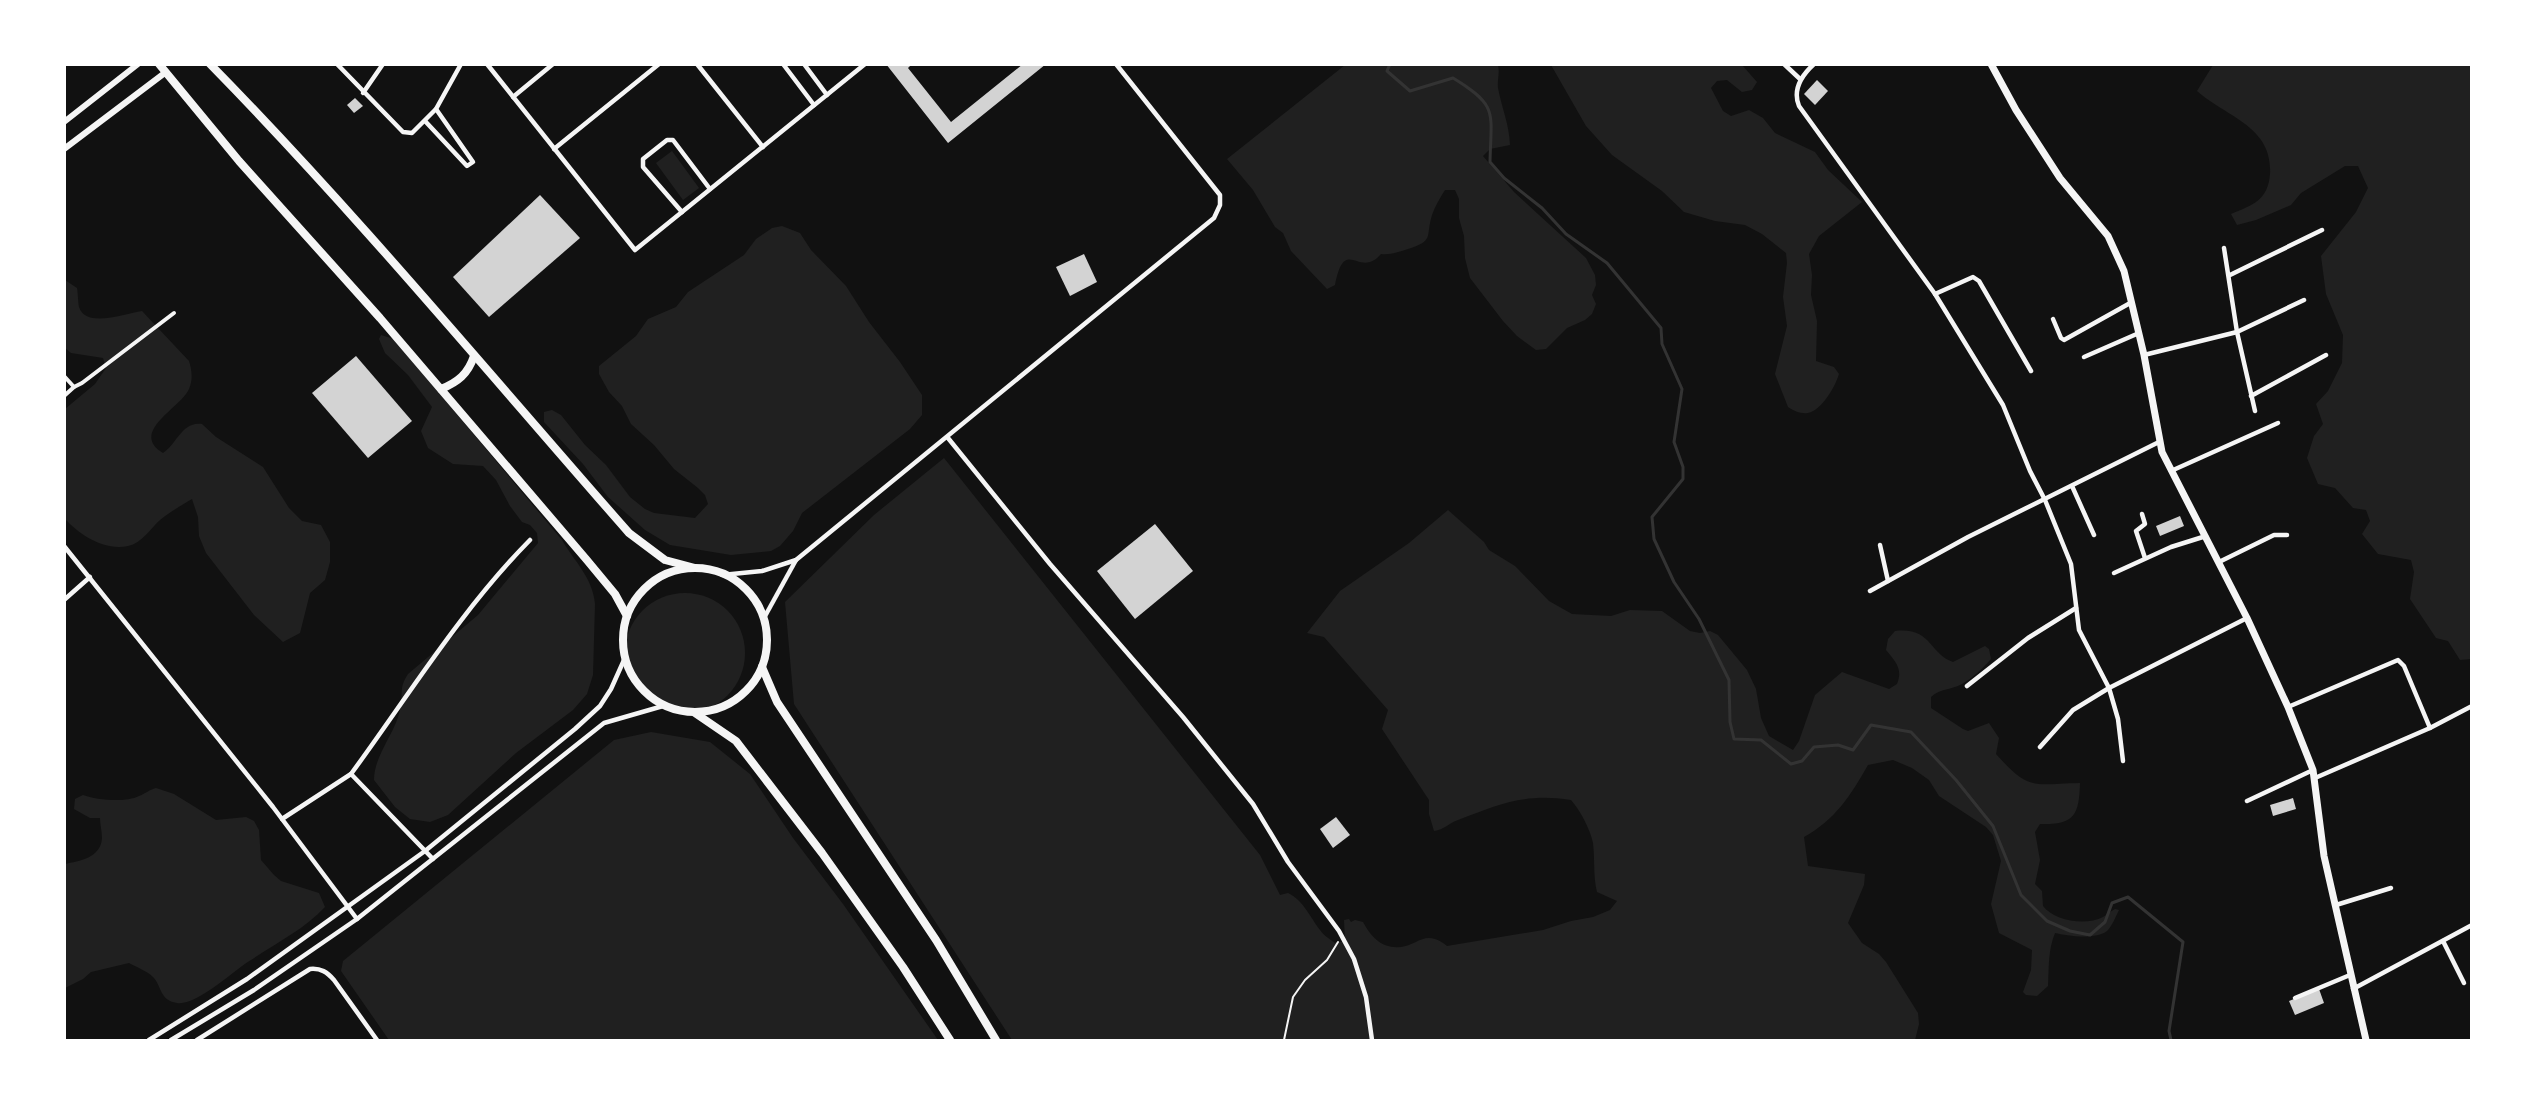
<svg xmlns="http://www.w3.org/2000/svg" width="2536" height="1105" viewBox="0 0 2536 1105" font-family="'Archivo Narrow',sans-serif">
<rect width="100%" height="100%" fill="#111"/>
<g fill="#202020">
<path d="M1345,65H1498C1500,74 1497,80 1498,88C1502,109 1509,123 1510,145L1490,149L1483,156L1514,192L1586,258L1595,275L1596,285L1592,295L1596,304L1592,314L1585,320L1567,328L1546,349L1536,350L1517,336L1503,321L1470,278L1465,258L1464,236L1459,218V199L1455,190H1445C1440,198 1435,206 1432,215C1425,238 1435,240 1408,249C1398,252 1391,255 1381,254C1359,280 1345,234 1335,285L1327,289L1291,251L1283,233L1275,227L1253,190L1227,159Z"/>
<path d="M1551,65H1742L1757,82L1752,90L1742,92L1727,80L1717,81L1711,88L1723,111L1731,116L1749,110L1763,118L1775,133L1815,152L1828,170L1862,202L1819,236L1809,254L1812,275L1811,295L1817,321L1816,361L1834,367L1839,374C1835,387 1822,410 1808,413C1801,414 1794,411 1788,407L1775,374L1787,326L1783,297L1787,263L1786,253L1762,234L1745,225L1715,221L1684,212L1662,191L1612,155L1586,126Z"/>
<path d="M2213,65H2471V659L2460,660L2448,641L2436,638L2410,599L2414,572L2411,560L2378,554L2362,534L2370,521L2366,510L2353,508L2335,488L2318,484L2307,458L2314,436L2323,424L2316,404L2328,391L2342,363L2343,335L2326,294L2321,256L2356,212L2368,188L2358,166H2345L2301,193L2291,205L2256,220L2237,225L2231,214C2253,205 2268,200 2270,174C2273,126 2226,117 2197,91Z"/>
<path d="M672,151L699,188L683,200L656,163Z"/>
<path d="M782,226L800,233L811,250L846,286L869,322L900,362L922,395V415L910,429L802,513L793,531L780,546L771,551L731,555L670,545L645,530L608,497L583,464L544,422V412L552,410L561,415L585,445L606,465L630,497L645,509L654,513L695,518L708,504L705,495L698,488L674,469L654,445L631,424L622,406L609,392L599,374V366L636,336L648,319L676,307L688,292L744,255L756,239L772,228Z"/>
<path d="M65,280L77,288C78,294 78,302 79,307C86,329 126,313 142,311L189,361C192,370 193,380 189,389C182,407 128,432 163,453C177,444 182,421 202,424L216,437L263,467L289,508L302,521L321,525L330,542V562L325,580L310,593L300,633L283,642L254,615L206,553L199,536L198,517L192,499C182,505 170,512 160,520C150,529 142,543 128,546C104,551 80,535 65,519V409L95,384L106,368L103,358L71,353L65,348Z"/>
<path d="M381,335L394,339L562,540C574,561 593,578 595,604L593,675L587,694L573,710L516,753L448,815L430,822L410,819L395,807L374,780C374,755 395,734 400,710C404,694 398,689 408,674L478,615L538,543L537,533L530,525L522,522L510,506L496,480L483,466L453,464L428,448L421,431L432,407L408,375L385,353L379,339Z"/>
<path d="M944,458L1260,855L1280,895L1288,893C1304,901 1310,917 1320,930C1324,936 1330,939 1335,943L1345,941L1344,920L1349,919L1351,922L1355,920L1363,922C1371,937 1382,949 1401,947C1411,946 1420,938 1429,938C1436,938 1442,942 1447,946L1543,930L1571,921L1593,917L1610,910L1617,901L1597,892C1593,876 1595,859 1593,843C1590,829 1580,810 1571,800C1525,793 1500,804 1458,820C1449,823 1444,830 1434,831L1429,814V800L1382,729L1388,710L1324,637L1307,633L1340,591L1409,543L1448,510L1484,542L1489,550L1515,566L1549,601L1572,614L1611,616L1630,610L1662,611L1690,631L1700,633L1710,631L1718,635L1747,670L1756,689L1761,718L1769,736L1793,750L1799,741L1815,695L1842,672L1889,689L1897,684C1903,669 1896,662 1886,650L1888,639L1895,631C1932,627 1929,654 1953,662L1985,646L1989,649L1991,659C1982,669 1973,678 1962,684C1951,690 1941,688 1931,697V708L1963,729L1968,731L1989,723L1999,738L1996,754C2030,792 2033,784 2080,783C2079,816 2074,825 2040,824L2035,832L2040,860L2035,884L2042,891L2043,906C2054,921 2086,926 2103,917C2107,915 2111,911 2115,909L2119,910C2116,916 2112,926 2107,931C2096,940 2067,936 2055,933C2048,950 2049,967 2048,986L2037,996L2026,995L2023,992L2031,970L2032,950L1999,933L1991,904L2001,861L1993,835L1986,827L1939,796L1929,780L1912,768L1893,760L1868,765C1851,795 1835,820 1804,837L1808,866L1865,874L1864,885L1848,923L1862,943L1879,954L1886,962L1918,1013L1919,1024L1915,1040H1012L794,704L785,602L874,515Z"/>
<circle cx="685" cy="653" r="60"/>
<path d="M651,732L710,742L750,774L793,838L843,904L938,1040H389L341,971L343,961L614,740Z"/>
<path d="M156,788L174,794L216,820L246,817L254,821L259,830L261,860L274,875L281,881L319,893L325,907C305,929 276,943 251,960C234,970 197,1006 177,1003C159,1000 162,986 153,977C147,971 136,967 129,963L91,972L83,979L65,988V864C79,861 101,858 102,838C102,831 100,825 100,818H90L74,809L75,799L83,795C97,800 125,803 139,796C146,793 149,790 156,788Z"/>
</g>
<g fill="none" stroke-linecap="round" stroke-linejoin="round">
<path stroke="#333" stroke-width="3" d="M1390,64L1387,71L1410,91L1453,78C1499,106 1491,112 1490,162L1504,178L1542,208L1566,234L1607,263L1661,328L1662,344L1682,389L1674,442L1683,467V479L1652,517L1654,539L1674,582L1699,619L1729,680L1730,722L1734,739L1761,740L1791,764L1802,761L1814,747L1838,745L1853,750L1871,725L1911,732L1956,780L1993,826L2021,895L2047,921L2070,931L2090,935L2105,922L2112,903L2128,897L2183,942L2169,1031L2171,1040"/>
</g>
<g fill="#d3d3d3">
<path d="M886,64H912L908,68L951,122L1023,64H1046L948,143Z"/>
<path d="M1817,80L1828,91L1815,105L1804,94Z"/>
<path d="M355,98L363,106L354,113L347,105Z"/>
<path d="M540,195L580,238L489,317L453,277Z"/>
<path d="M1084,254L1097,282L1070,296L1056,267Z"/>
<path d="M356,356L412,421L368,458L312,393Z"/>
<path d="M2180,516L2184,526L2160,536L2156,526Z"/>
<path d="M1155,524L1193,571L1135,619L1097,571Z"/>
<path d="M2293,798L2296,809L2273,816L2270,805Z"/>
<path d="M1336,817L1350,835L1333,848L1320,829Z"/>
<path d="M2319,989L2324,1003L2295,1015L2289,1001Z"/>
</g>
<g fill="none" stroke-linecap="round" stroke-linejoin="round">
<path stroke="#f5f5f5" stroke-width="2" d="M1284,1040L1293,997L1305,980L1327,960L1338,942"/>
<g stroke="#f5f5f5" stroke-width="4">
<path d="M64,376L74,387"/>
<path d="M64,396L74,387L82,383L174,313"/>
</g>
<g stroke="#f5f5f5" stroke-width="4.5">
<path d="M337,64L403,132L412,133L436,109L461,64"/>
<path d="M487,64L635,250L865,64"/>
<path d="M697,64L763,147"/>
<path d="M783,64L814,105"/>
<path d="M804,64L827,95"/>
<path d="M1784,64L1800,79"/>
<path d="M1814,64C1802,75 1792,89 1799,106L1935,294L2003,405L2030,471L2045,500L2071,564L2079,630L2109,688L2073,710L2040,747"/>
<path d="M363,93L383,64"/>
<path d="M513,97L553,64"/>
<path d="M425,121L467,166L473,162L436,109"/>
<path d="M554,149L659,64"/>
<path d="M682,212L643,167V159L667,140H673L710,189"/>
<path d="M2224,248L2237,332L2255,411"/>
<path d="M2230,275L2322,230"/>
<path d="M1935,294L1973,277L1979,281L2031,371"/>
<path d="M2053,319L2061,338L2064,340L2132,302"/>
<path d="M2144,355L2237,332L2304,300"/>
<path d="M2084,357L2139,333"/>
<path d="M2251,396L2326,355"/>
<path d="M948,438L1050,564L1183,717L1253,804L1288,862L1339,931L1354,959L1366,997L1372,1040"/>
<path d="M2171,471L2278,423"/>
<path d="M2072,486L2094,535"/>
<path d="M2142,514L2145,524L2136,531L2145,558"/>
<path d="M1880,545L1888,581"/>
<path d="M64,546L273,807L357,919"/>
<path d="M2219,562L2274,535H2287"/>
<path d="M2114,573L2171,547L2206,536"/>
<path d="M722,575L762,571L796,560L1214,218L1220,205V195L1116,64"/>
<path d="M1870,591L1968,537L2159,442"/>
<path d="M64,600L90,577"/>
<path d="M764,618L796,560"/>
<path d="M1967,686L2028,638L2076,608"/>
<path d="M2288,707L2398,660L2404,666L2430,728"/>
<path d="M2123,761L2118,719L2109,688L2247,618"/>
<path d="M351,774C409,695 461,610 530,540"/>
<path d="M2315,778L2430,728L2472,706"/>
<path d="M2247,801L2313,770"/>
<path d="M282,819L351,774L433,859"/>
<path d="M2336,905L2391,888"/>
<path d="M2443,941L2464,983"/>
<path d="M2353,989L2472,925"/>
<path d="M2295,998L2350,975"/>
<path d="M149,1040L247,979L425,851L575,729L600,706L611,689L624,660"/>
<path d="M171,1040L254,990L357,919L604,723L663,706"/>
<path d="M197,1040L310,969C321,968 327,972 334,980L377,1040"/>
</g>
<g stroke="#f5f5f5" stroke-width="6">
<path d="M64,122L138,64"/>
<path d="M64,149L166,72"/>
</g>
<path stroke="#f5f5f5" stroke-width="7" d="M1991,64L2016,110L2060,178L2108,236L2124,271L2144,355L2162,452L2247,618L2288,707L2313,770L2324,856L2366,1040"/>
<g stroke="#f5f5f5" stroke-width="8">
<path d="M159,64L239,161L380,318L586,559L615,594L627,616"/>
<path d="M210,64C357,214 491,376 629,533L665,560L695,568"/>
<path d="M441,389C458,382 468,374 474,356"/>
<circle cx="695" cy="640" r="72"/>
<path d="M762,667L777,702L936,940L996,1040"/>
<path d="M695,713L736,741L822,853L903,967L950,1040"/>
</g>
</g>
<rect width="2536" height="1105" fill="none" stroke="#ffffff" stroke-width="132"/>
</svg>
